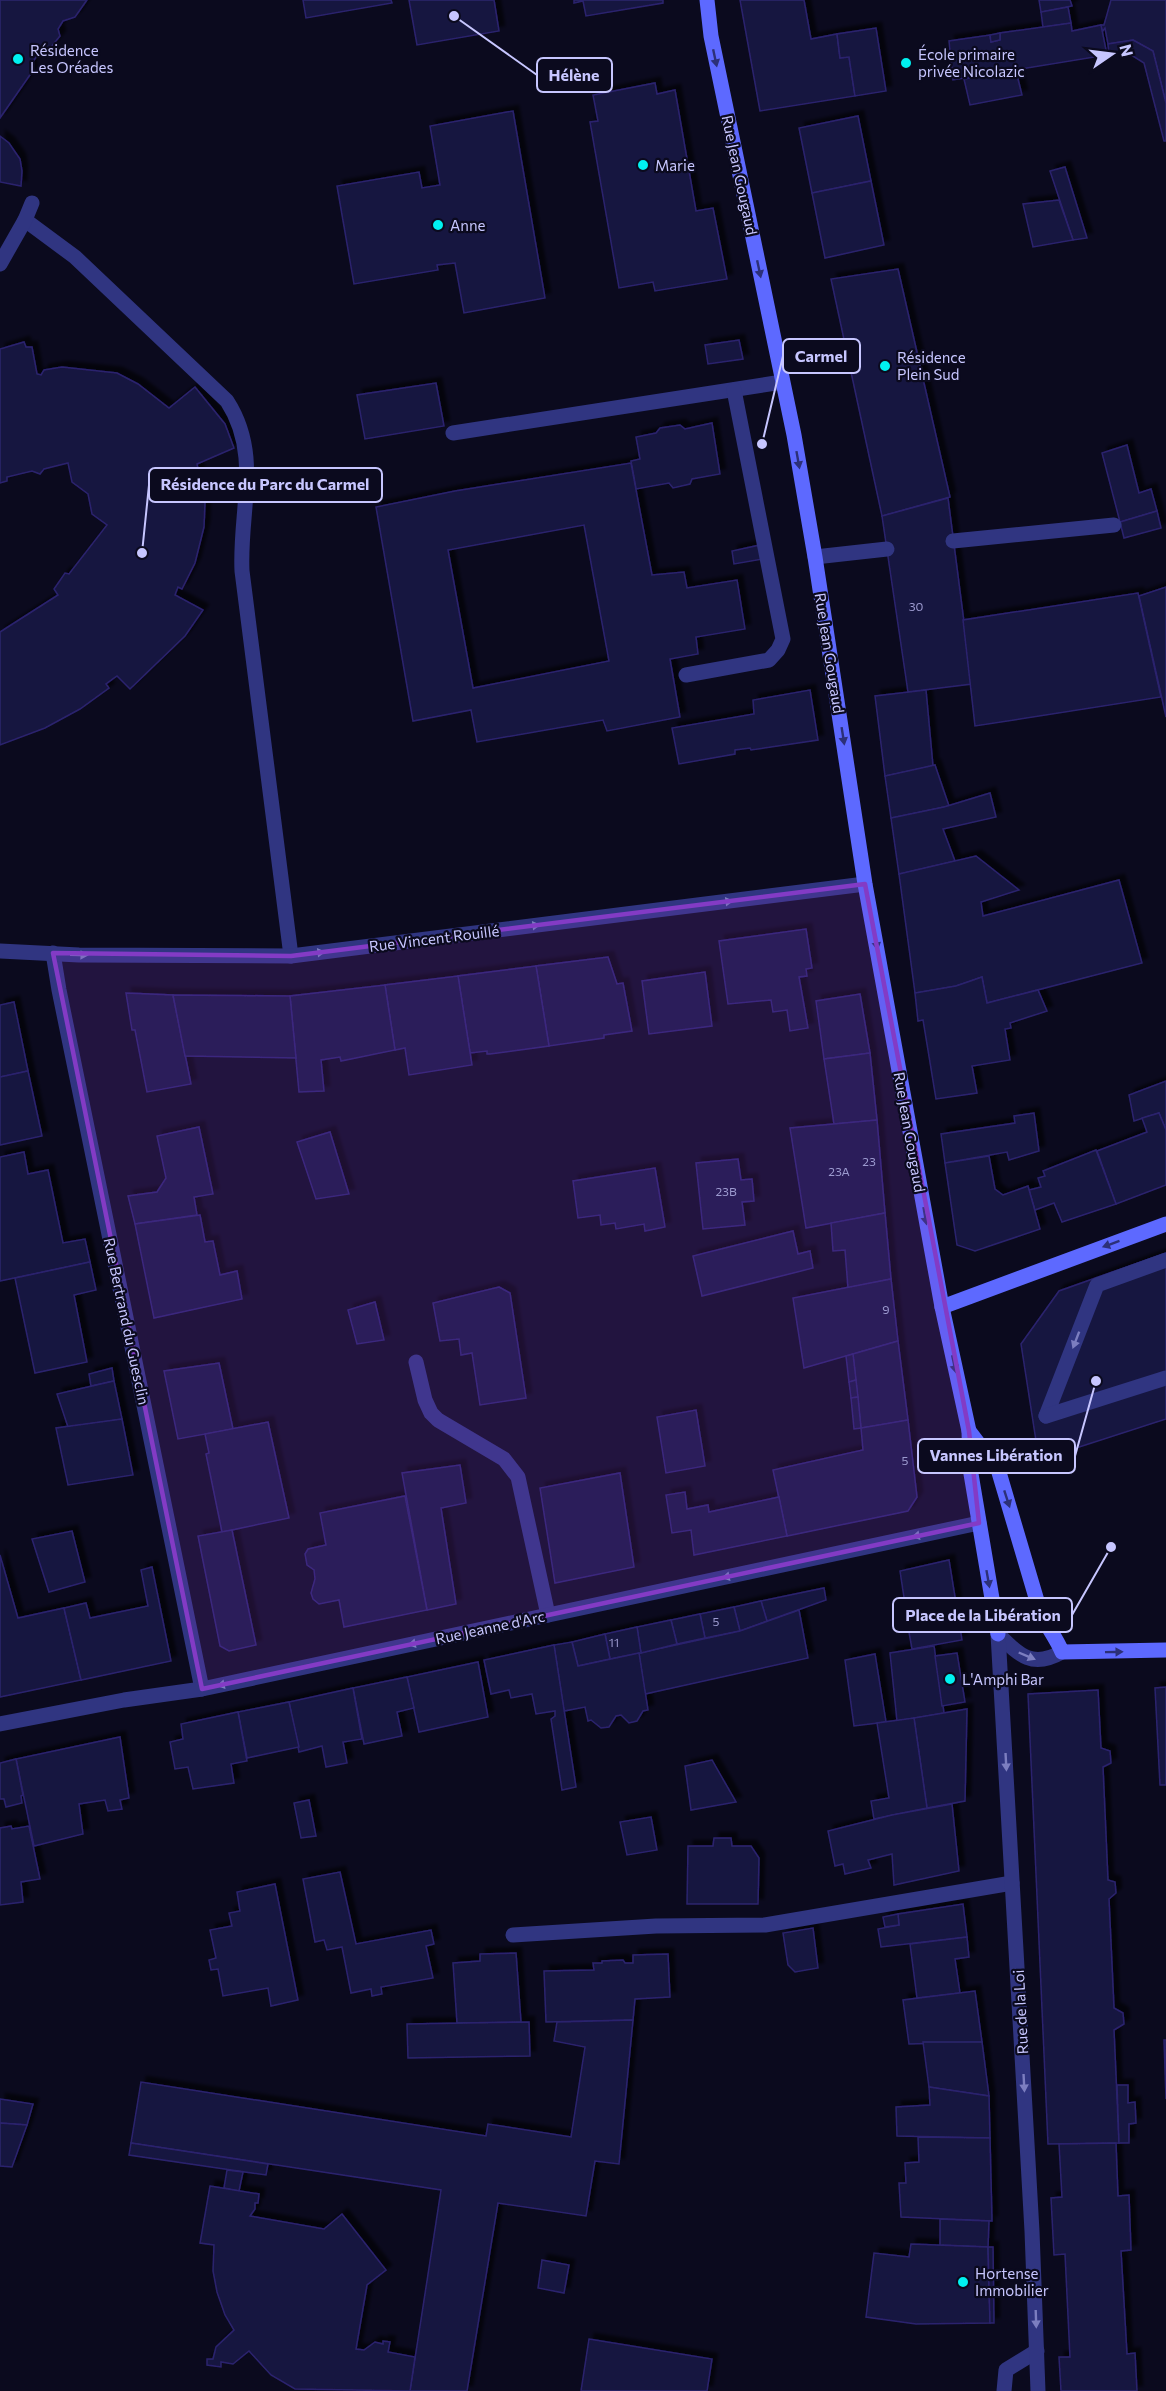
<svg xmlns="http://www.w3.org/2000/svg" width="1166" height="2391" viewBox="0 0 1166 2391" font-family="Commissioner,sans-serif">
<defs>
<filter id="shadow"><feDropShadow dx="5.5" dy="-5.5" stdDeviation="1.5" flood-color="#0009"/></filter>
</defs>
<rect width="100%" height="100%" fill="#0b0a1e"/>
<g fill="#191440" stroke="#2b246e" stroke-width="1.5" fill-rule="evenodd" filter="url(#shadow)">
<path d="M0,0H87L75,17L63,21L58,29L60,36L47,52L40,51L31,65L32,72L0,118Z"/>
<path d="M303,0H391L392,3L306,18Z"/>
<path d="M409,0H494L499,31L417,45Z"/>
<path d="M574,0H663V3L586,16L583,1L574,3Z"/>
<path d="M740,0H804L811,39L837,34L840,58L849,57L855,96L760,111Z"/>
<path d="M1039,0H1070L1072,6L1041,12Z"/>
<path d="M1111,0H1166V103L1153,51L1133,40L1108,44L1105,28L1102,32L1101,25H1104Z"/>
<path d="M1068,7L1071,23L1043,27L1041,12Z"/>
<path d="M1071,23L1072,31L1101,25L1107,55L953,80L949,41L990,35L991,42L1000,40V33Z"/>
<path d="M876,28L886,91L855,96L849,57L840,58L837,34Z"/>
<path d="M1000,33V40L991,42L990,35Z"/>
<path d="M1133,40L1153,51L1166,103V141H1164L1144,63L1125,51L1109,54L1108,44Z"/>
<path d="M1016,71L1022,95L970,105L964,79Z"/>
<path d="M655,83L657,94L675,90L696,211L713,208L727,279L655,291L653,282L619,288L590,122L598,121L593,95Z"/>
<path d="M513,111L545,298L464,313L455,263L437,265L438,270L354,284L337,186L419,172L422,188L440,185L430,126Z"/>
<path d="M858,116L871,181L812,193L799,128Z"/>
<path d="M0,136L9,143L20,159L22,171L21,186L0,182Z"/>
<path d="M1065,167L1087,238L1073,240L1050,171Z"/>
<path d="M871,181L884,245L825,258L812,193Z"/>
<path d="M1059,200L1073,240L1033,247L1023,204Z"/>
<path d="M898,269L950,497L882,516L831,279Z"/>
<path d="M739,340L743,359L708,364L705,345Z"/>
<path d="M24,342L26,347H32L37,374L41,375L44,370L62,367L117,373L138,384L169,408L195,387L225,424L234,448L197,464L205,503L204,527L195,563L182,589L178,587L175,595L203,610L185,636L130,689L117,676L106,684L109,688L80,709L45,728L0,745V632L58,595L54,589L65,573L69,574L107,525L92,514L88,494L72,482L68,463L44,469L40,474L32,471L7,477V481L0,483V349Z"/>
<path d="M436,383L444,426L365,439L357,395Z"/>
<path d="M712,423L720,474L692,479L690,484L673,488L669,483L636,489L631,461L640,459L636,437L656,433L660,428L680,425L685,429Z"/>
<path d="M1127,445L1139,493L1151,489L1157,511L1120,522L1102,453Z"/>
<path d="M631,463L652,575L684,572L687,588L737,580L745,629L696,637L698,654L670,659L680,717L607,731L603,720L477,742L471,710L413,721L376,507L455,491ZM584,525L609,661L473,688L448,550Z"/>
<path d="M948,498L972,684L908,692L882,516Z"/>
<path d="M1157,511L1161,528L1124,538L1120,522Z"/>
<path d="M760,545L763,559L734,564L732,551Z"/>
<path d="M1166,587V717L1139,596Z"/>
<path d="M1138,593L1161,697L975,726L963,620Z"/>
<path d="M810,690L818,740L751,750L750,748L735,750V754L679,764L672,728L754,714L753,700Z"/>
<path d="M926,690L933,766L885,776L875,696Z"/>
<path d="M935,765L949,806L891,818L885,776Z"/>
<path d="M990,793L996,817L943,829L955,861L899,874L891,818L944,807Z"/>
<path d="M976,856L1019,890L981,902L983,916L1119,880L1142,963L987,1003L982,977L956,986L915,993L899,874Z"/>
<path d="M806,929L812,968L806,969L807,976L799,977L808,1028L790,1031L787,1010L773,1012L771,1000L728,1004L719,941Z"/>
<path d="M608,957L617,984L623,983L632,1031L604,1035V1038L549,1046L536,966Z"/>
<path d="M536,966L549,1046L490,1054H487V1051L470,1053L458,976Z"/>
<path d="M705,972L712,1026L649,1034L642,981Z"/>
<path d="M458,976L472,1065L409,1075L405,1048L395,1050L385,985Z"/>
<path d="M982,977L987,1003L1038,990L1047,1011L1010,1023L1011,1028L1005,1029L1010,1060L972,1066L977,1093L936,1099L923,1020L918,1021L915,993L956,986Z"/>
<path d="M385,985L395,1050L341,1061L340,1057L321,1060L324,1091L299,1092L290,996Z"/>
<path d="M126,993L173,995L191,1084L147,1092L135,1030H132Z"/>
<path d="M860,994L870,1053L824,1059L816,1001Z"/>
<path d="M173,995L290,996L296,1058L185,1056Z"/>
<path d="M14,1002L28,1071L0,1077V1005Z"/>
<path d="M870,1053L877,1120L834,1124L824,1059Z"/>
<path d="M28,1071L42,1136L0,1145V1077Z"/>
<path d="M1166,1081V1130L1159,1113L1134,1121L1129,1095Z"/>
<path d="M1034,1113L1039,1151L1009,1160L1007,1152L945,1163L941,1134L1015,1123L1014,1116Z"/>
<path d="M1159,1113L1166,1130V1185L1116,1204L1097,1151L1147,1132L1142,1118Z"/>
<path d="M877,1120L885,1213L806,1228L790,1128Z"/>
<path d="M199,1127L213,1194L194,1197L197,1215L135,1224L128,1196L157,1192L166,1178L157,1136Z"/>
<path d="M330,1132L349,1194L316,1199L297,1142Z"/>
<path d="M1096,1150L1116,1204L1062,1222L1054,1203L1035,1210L1029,1190L1041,1187L1038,1178L1045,1176L1043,1171Z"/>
<path d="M24,1152L28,1174L48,1170L63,1243L85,1239L90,1262L0,1281V1157Z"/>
<path d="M989,1156L995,1189L1003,1195L1028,1186L1040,1229L975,1251L957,1245L945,1163Z"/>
<path d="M738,1159L741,1180L752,1179L754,1201L742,1202L745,1225L703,1229L696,1163Z"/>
<path d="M655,1168L665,1227L645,1231L644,1224L616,1229L615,1223L601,1225L600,1215L578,1218L573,1181Z"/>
<path d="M885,1213L891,1279L848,1288L845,1250L833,1251L831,1223Z"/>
<path d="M200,1215L205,1242L213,1241L220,1275L237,1271L242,1299L154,1318L135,1224Z"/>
<path d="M793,1231L798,1254L810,1251L813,1268L702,1296L693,1256Z"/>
<path d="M1166,1253V1419L1039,1460L1021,1344L1059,1291Z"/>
<path d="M90,1262L96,1290L74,1295L87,1362L35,1373L15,1278Z"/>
<path d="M891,1279L898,1341L804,1368L793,1298Z"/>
<path d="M499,1287L510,1293L526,1398L480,1405L472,1353L461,1355L459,1339L440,1341L433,1303Z"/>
<path d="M375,1302L384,1340L357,1344L348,1310Z"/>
<path d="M898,1341L908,1420L861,1428L853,1354Z"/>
<path d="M853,1354L856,1380L849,1382L846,1356Z"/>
<path d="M219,1363L233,1429L178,1439L164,1371Z"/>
<path d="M112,1368L114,1381L91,1386L89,1374Z"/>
<path d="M856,1380L858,1397L851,1398L849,1382Z"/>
<path d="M114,1381L122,1419L68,1427L57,1394Z"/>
<path d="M858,1397L861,1428L854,1429L851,1398Z"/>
<path d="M696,1410L705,1466L666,1473L657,1417Z"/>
<path d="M122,1419L133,1475L68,1485L56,1428Z"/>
<path d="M908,1420L917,1497L908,1511L787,1536L773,1470L863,1450L861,1428Z"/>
<path d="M268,1422L289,1518L222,1532L206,1454L209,1453L205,1434Z"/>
<path d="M460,1465L466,1503L441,1508L456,1604L427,1610L402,1473Z"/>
<path d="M620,1473L634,1567L555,1583L540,1488Z"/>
<path d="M685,1492L687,1509L708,1505L709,1512L779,1497L787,1536L694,1555L691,1530L672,1533L666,1495Z"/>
<path d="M405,1496L427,1610L344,1627L339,1600L319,1604L313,1599L311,1593L315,1579L314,1570L307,1565L305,1554L308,1549L326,1545L320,1513Z"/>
<path d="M232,1530L256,1645L229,1651L220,1646L198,1536Z"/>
<path d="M72,1531L85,1582L49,1592L32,1539Z"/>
<path d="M0,1555L18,1618L64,1608L81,1680L0,1697Z"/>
<path d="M949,1560L962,1640L912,1649L907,1621L902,1620L898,1612V1609L905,1604L900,1571Z"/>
<path d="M152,1567L171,1661L81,1680L64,1608L86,1603L90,1618L148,1606L141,1570Z"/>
<path d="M824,1588L826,1600L767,1621L761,1601Z"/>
<path d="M761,1601L767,1621L740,1631L734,1607Z"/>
<path d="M734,1607L740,1631L705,1638L700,1614Z"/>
<path d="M799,1610L808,1658L645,1694L639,1653L740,1631Z"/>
<path d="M700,1614L705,1638L677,1644L671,1620Z"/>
<path d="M671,1620L677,1644L641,1653L637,1627Z"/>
<path d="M637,1627L641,1653L610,1659L605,1634Z"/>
<path d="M605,1634L610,1659L578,1666L572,1642Z"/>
<path d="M572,1642L578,1666L639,1653L648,1710L643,1711L637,1721L629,1723L621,1715L616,1716L609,1727L601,1728L591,1720L588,1721L585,1707L564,1711L554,1645Z"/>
<path d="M554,1645L576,1787L562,1790L551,1719L555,1716V1711L536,1714L532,1694L511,1698L509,1690L491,1694L484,1660Z"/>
<path d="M934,1646L944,1713L897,1721L890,1653Z"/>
<path d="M957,1653L965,1702L942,1706L935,1656Z"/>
<path d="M875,1654L886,1722L854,1726L845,1660Z"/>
<path d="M478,1662L488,1717L419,1732L407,1677Z"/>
<path d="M407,1677L414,1708L397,1712L402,1736L364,1744L353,1688Z"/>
<path d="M1166,1687V1785H1160L1155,1688Z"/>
<path d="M353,1688L362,1739L343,1742L347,1763L326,1767L322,1746L299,1752L289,1702Z"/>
<path d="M1098,1690L1101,1748L1110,1751L1111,1763L1103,1767L1108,1880L1115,1882L1116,1893L1109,1899L1114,2008L1123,2013L1124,2024L1114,2030L1119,2143L1048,2144L1028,1694Z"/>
<path d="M289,1702L299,1747L247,1758L238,1712Z"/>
<path d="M967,1709L965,1801L927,1808L914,1718Z"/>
<path d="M238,1712L247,1761L231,1764L234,1783L193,1789L188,1767L175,1769L170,1742L183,1739L181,1724Z"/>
<path d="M914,1718L927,1808L874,1819L871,1801L889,1798L877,1723Z"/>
<path d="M120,1737L129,1798L120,1800L122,1809L108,1811L105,1800L79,1804L83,1834L34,1846L16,1759Z"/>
<path d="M16,1759L23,1795L21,1796L22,1803L6,1807L4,1799H0V1763Z"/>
<path d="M712,1760L736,1802L691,1810L685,1766Z"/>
<path d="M309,1800L316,1836L301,1838L294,1803Z"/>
<path d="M952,1804L959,1871L894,1885L892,1854L868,1860L871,1868L845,1874L843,1864L835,1866L828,1831L892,1815Z"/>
<path d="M651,1817L657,1850L627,1855L620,1822Z"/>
<path d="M11,1826L12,1829L29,1826L40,1879L21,1882L23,1902L0,1905V1828Z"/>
<path d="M714,1838H731L732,1846H751L759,1858L758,1904H687L688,1846H713Z"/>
<path d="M340,1872L356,1944L431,1930L434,1944L426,1946L433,1978L381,1987L382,1994L372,1996L371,1989L351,1993L342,1947L327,1950L324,1940L315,1942L303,1879Z"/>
<path d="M275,1884L298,2000L271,2006L268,1988L223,1996L218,1969L211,1970L209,1960L216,1958L210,1930L232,1926L229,1913L240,1911L237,1892Z"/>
<path d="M963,1904L967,1937L881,1947L878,1929L899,1925L898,1914Z"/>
<path d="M898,1914L899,1925L885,1927L883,1917Z"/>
<path d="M813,1928L818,1968L795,1972L788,1965L783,1933Z"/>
<path d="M967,1937L969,1957L955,1959L960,1993L917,1998L910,1944Z"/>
<path d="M516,1953L521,2022L457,2023L453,1963L480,1961V1954Z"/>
<path d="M668,1954L670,1997L635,1999L633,2020L546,2022L544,1971L594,1970L593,1963H602V1961L623,1960L625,1963H633V1955Z"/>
<path d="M975,1991L982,2042L909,2044L903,2000Z"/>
<path d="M633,2020L619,2164L595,2161L586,2216L498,2203L467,2391H410L441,2190L131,2143L141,2082L486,2136L488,2124L571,2137L585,2047L554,2041L557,2022Z"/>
<path d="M529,2022L530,2056L408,2058L407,2024Z"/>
<path d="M1164,2040H1166V2099Z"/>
<path d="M923,2042H982L989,2096L929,2087Z"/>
<path d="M1117,2085H1128V2103L1135,2102L1136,2123L1129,2124V2143H1119Z"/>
<path d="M929,2087L989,2096L990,2138L897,2136L896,2107L930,2105Z"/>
<path d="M0,2099L33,2104L27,2125L0,2123Z"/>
<path d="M0,2123L27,2125L12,2167L0,2166Z"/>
<path d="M918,2137L990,2138L992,2221L901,2217L899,2183H906L905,2163L919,2162Z"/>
<path d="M131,2143L268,2164L266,2175L129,2155Z"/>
<path d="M1116,2143L1118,2196L1129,2195L1131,2250L1121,2251L1127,2354L1135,2353L1137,2391H1061L1059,2357H1070L1065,2254L1054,2255L1051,2198L1062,2197L1059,2144Z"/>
<path d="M227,2170L243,2172L239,2191L224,2188Z"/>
<path d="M210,2186L259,2194L258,2203H255V2209L250,2216L324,2229L342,2214L386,2270L367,2285L356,2349L364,2350L375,2342L383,2344V2341L390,2342L388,2352L415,2357L410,2391L295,2389L271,2375L249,2351L233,2364L221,2362V2367L207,2365V2359H213L216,2347L234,2330L225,2315L217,2292L213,2271L214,2245L200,2243Z"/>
<path d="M940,2219L989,2221L988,2247L940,2245Z"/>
<path d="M911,2244L988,2247L990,2323L916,2324L866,2317L874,2253L909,2257Z"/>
<path d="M988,2247H993L994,2323H990Z"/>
<path d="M542,2260L569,2265L564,2293L538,2288Z"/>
<path d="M589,2339L712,2359L707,2391H581Z"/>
</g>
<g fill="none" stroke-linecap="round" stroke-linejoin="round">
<g stroke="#303581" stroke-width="15">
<path d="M25,220L75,257L227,401C262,455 239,511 242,571L291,956"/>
<path d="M0,264L25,220L32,203"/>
<path d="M453,433L782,382"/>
<path d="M953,541L1114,525"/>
<path d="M815,557L887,549"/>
<path d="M686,675L769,660L778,650L783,639L734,390"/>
<path d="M416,1362L425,1400L431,1413L438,1420L504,1459L518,1477L548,1615"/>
<path d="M1046,1416L1097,1285L1166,1260"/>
<path d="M1046,1416L1166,1378"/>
<path d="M998,1634C1019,1655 1032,1669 1062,1652"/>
<path d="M513,1935L656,1926L765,1925L1012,1883"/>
<path d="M1004,2391L1006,2370L1037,2351"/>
</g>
<g stroke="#303581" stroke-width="15">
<path d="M53,953L59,990L202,1689"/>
<path d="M998,1634L1032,2231L1038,2391"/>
<path d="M0,1724L124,1700L202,1689L979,1523"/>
</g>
<path stroke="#303581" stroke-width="15" d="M0,951L79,955L291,956L865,884"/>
<g stroke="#5d69ff" stroke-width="15">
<path d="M707,0L711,36L794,435L815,557L865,884L942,1307L969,1431L970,1468L998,1634"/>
<path d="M942,1307L1166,1224"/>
<path d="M969,1431L998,1469L1040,1611C1046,1626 1056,1637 1062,1652L1166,1650"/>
</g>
</g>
<defs><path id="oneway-solid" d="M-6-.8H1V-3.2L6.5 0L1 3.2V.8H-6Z" transform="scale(1.5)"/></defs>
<g fill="#2c3078">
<use href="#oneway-solid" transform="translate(715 58) rotate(78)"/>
<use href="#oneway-solid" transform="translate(759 269) rotate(78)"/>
<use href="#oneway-solid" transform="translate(798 460) rotate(80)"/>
<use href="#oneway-solid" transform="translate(843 736) rotate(81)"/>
<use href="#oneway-solid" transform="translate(876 941) rotate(80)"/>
<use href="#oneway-solid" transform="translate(925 1216) rotate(80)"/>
<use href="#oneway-solid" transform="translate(1111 1244) rotate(160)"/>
<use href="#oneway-solid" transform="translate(954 1364) rotate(78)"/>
<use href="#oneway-solid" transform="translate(1007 1499) rotate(72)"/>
<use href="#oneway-solid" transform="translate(988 1579) rotate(80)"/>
<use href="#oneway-solid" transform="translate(1114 1652) rotate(-1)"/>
</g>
<g fill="#7c7ec0">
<use href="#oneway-solid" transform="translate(724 902) rotate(-7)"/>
<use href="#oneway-solid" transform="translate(531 926) rotate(-7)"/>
<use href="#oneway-solid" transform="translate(316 953) rotate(-7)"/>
<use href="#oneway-solid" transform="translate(79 955) rotate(2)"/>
<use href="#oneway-solid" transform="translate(1076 1340) rotate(111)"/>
<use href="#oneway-solid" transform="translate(921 1535) rotate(168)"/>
<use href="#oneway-solid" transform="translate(731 1576) rotate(168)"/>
<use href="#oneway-solid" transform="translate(417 1643) rotate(168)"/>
<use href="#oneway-solid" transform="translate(1027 1656) rotate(23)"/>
<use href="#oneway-solid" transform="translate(226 1684) rotate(168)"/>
<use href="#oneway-solid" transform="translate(1006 1762) rotate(87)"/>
<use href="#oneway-solid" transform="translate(1024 2083) rotate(87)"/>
<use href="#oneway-solid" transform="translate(1036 2319) rotate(88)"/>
</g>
<path fill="#833bc5" fill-opacity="0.2" stroke="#833bc5" stroke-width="4.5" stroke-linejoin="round" d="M865,884L969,1431L979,1523L202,1689L53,953L291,956Z"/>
<g fill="#00f1f1" stroke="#0b0a1e" stroke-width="2">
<circle cx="18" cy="59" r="6"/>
<circle cx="906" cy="63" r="6"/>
<circle cx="643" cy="165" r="6"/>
<circle cx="438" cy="225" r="6"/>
<circle cx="885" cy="366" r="6"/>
<circle cx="950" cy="1679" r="6"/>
<circle cx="963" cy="2282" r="6"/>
</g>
<g text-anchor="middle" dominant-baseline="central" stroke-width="4.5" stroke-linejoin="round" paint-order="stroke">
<g font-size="12" fill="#9c9acf">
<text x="916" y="606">30</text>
<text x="869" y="1161">23</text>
<text x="839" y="1171">23A</text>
<text x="726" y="1191">23B</text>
<text x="886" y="1309">9</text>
<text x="905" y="1460">5</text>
<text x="716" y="1621">5</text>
<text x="614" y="1642">11</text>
</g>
<g font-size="15" fill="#c7c6ff" stroke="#0b0a1e" text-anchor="start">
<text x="30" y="50">Résidence<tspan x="30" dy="17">Les Oréades</tspan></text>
<text x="918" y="54">École primaire<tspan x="918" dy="17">privée Nicolazic</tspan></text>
<text x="655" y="165">Marie</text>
<text x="450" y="225">Anne</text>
<text x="897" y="357">Résidence<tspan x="897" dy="17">Plein Sud</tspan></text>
<text x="962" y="1679">L'Amphi Bar</text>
<text x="975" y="2273">Hortense<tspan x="975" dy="17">Immobilier</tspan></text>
</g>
<g font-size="15" fill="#c7c6ff" stroke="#0b0a1e">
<text transform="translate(740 175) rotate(78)">Rue Jean Gougaud</text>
<text transform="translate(830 653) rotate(81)">Rue Jean Gougaud</text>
<text transform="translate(434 938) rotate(-7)">Rue Vincent Rouillé</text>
<text transform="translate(910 1132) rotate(80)">Rue Jean Gougaud</text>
<text transform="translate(127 1321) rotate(78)">Rue Bertrand du Guesclin</text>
<text transform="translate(490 1627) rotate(-12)">Rue Jeanne d'Arc</text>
<text transform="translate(1020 2012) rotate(-93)">Rue de la Loi</text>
</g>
</g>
<path fill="none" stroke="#c7c6ff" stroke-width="2" d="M454 16L537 75M762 444L783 356M142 553L149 485M1096 1381L1075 1456M1111 1547L1072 1615"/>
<g fill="#c7c6ff" stroke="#0b0a1e" stroke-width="2">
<circle cx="454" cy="16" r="6"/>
<circle cx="762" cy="444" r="6"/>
<circle cx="142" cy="553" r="6"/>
<circle cx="1096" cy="1381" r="6"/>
<circle cx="1111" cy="1547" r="6"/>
</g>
<g fill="#0b0a1e" stroke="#c7c6ff" stroke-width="2">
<rect x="537" y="58" width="75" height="34" rx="6"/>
<rect x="783" y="339" width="77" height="34" rx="6"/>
<rect x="149" y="468" width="233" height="34" rx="6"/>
<rect x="918" y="1439" width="157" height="34" rx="6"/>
<rect x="893" y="1598" width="179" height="34" rx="6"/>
</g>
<g font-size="16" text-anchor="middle" font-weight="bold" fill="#c7c6ff">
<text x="574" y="81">Hélène</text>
<text x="821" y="362">Carmel</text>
<text x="265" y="490">Résidence du Parc du Carmel</text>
<text x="996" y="1461">Vannes Libération</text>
<text x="983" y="1621">Place de la Libération</text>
</g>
<g transform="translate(1112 54) rotate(76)" stroke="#0b0a1e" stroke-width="4.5" paint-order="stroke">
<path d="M0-4.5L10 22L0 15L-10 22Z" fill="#c7c6ff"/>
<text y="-9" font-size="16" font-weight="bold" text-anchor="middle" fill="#c7c6ff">N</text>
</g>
</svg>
